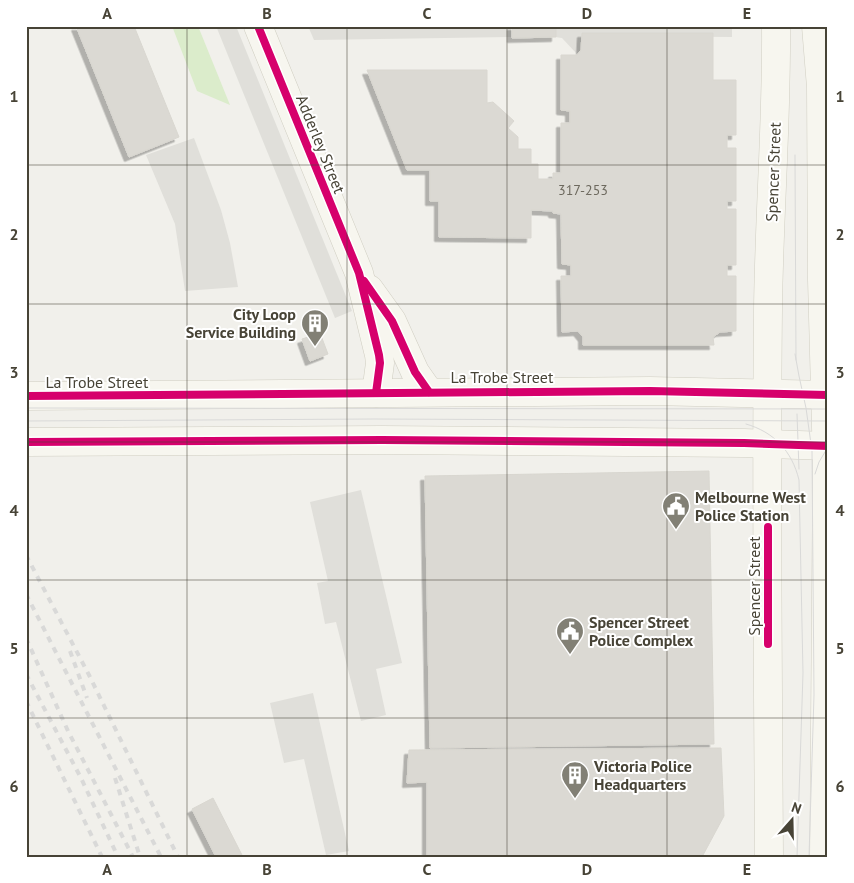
<svg xmlns="http://www.w3.org/2000/svg" width="854" height="883" viewBox="0 0 854 883" font-family="'PT Sans',sans-serif">
<defs>
<filter id="shadow"><feDropShadow dx="-4.5" dy="4.5" stdDeviation="0" flood-color="#0004"/></filter>
</defs>
<rect width="100%" height="100%" fill="#f1f0eb"/>
<path fill="#dbeccb" d="M172,26H198L230,105L197,91Z"/>
<g fill="#e0dfda">
<path d="M216,26H236L352,311L335,318Z"/>
<path d="M308,26H511V37L314,40Z"/>
<path d="M555,26H732V37L582,36L581,50L577,54L562,38L555,37Z"/>
<path d="M194,138L221,210L230,243L238,287L185,291L175,224L146,155Z"/>
<path d="M361,490L402,663L376,669L386,715L361,721L336,622L325,624L317,583L328,581L310,502Z"/>
<path d="M313,693L349,851L326,855L304,759L284,763L270,703Z"/>
</g>
<g fill="#dbd9d3" stroke="#d9d7d0" filter="url(#shadow)">
<path d="M76,26H134L179,137L129,157Z"/>
<path d="M512,26H556V37L512,38Z"/>
<path d="M582,33H713V80H736V135H727V148H736V201H727V209H736V265H727V276H736V331L720,332L713,337L714,345H583V337L578,331L562,332L561,276H571V265L562,264L561,214L553,213V211L531,210V238L439,237V201H430V170H407L367,70H487V103L493,102L514,121L508,128L518,137V149H531V164H538V179H553V173H561V123H570V111L561,110V55H577L581,50Z"/>
<path d="M320,333L328,354L310,361L302,339Z"/>
<path d="M709,471L714,744L430,748L425,476Z"/>
<path d="M721,748L724,816L702,857H427V782L407,783L409,750Z"/>
<path d="M213,798L243,857H216L192,809Z"/>
</g>
<g fill="none" stroke-linecap="round" stroke-linejoin="round">
<g stroke="#d0cec2" stroke-width="29">
<g id="secondary">
<path d="M258,26L359,273L379,355L380,363L376,393"/>
<path d="M816,26L821,87L822,280L827,464L824,857"/>
<path d="M369,289L392,321L415,372L429,392"/>
<path d="M26,396L650,391L828,395"/>
<path d="M26,442L382,440L744,443L828,446"/>
<path d="M769,857C768,674 766,492 768,310C769,215 777,121 776,26"/>
</g>
</g>
<use href="#secondary" stroke="#f7f6ef" stroke-width="28"/>
<g stroke="#d9d9d8" stroke-width="1">
<path d="M795,155L796,360"/>
<path d="M795,354L799,376L806,408L812,451L814,695L809,857"/>
<path d="M26,408L828,409"/>
<path d="M797,414L799,469"/>
<path d="M26,421L374,419L828,421"/>
<path d="M746,424C774,432 792,451 799,480L803,673L797,857"/>
<path d="M815,474L819,462L828,447"/>
</g>
<g stroke="#d9d9d8" stroke-width="4" stroke-dasharray="6 6" stroke-linecap="butt">
<path d="M26,555L89,675L178,857"/>
<path d="M26,594L161,857"/>
<path d="M26,638L68,731L133,857"/>
<path d="M70,651L87,698"/>
<path d="M26,674L81,778L118,857"/>
<path d="M26,701L102,857"/>
<path d="M115,778L140,857"/>
</g>
<g stroke="#fff" stroke-width="11">
<g id="cycleway">
<path d="M258,26L359,273L379,355L380,363L376,393"/>
<path d="M364,281L392,321L415,372L429,392"/>
<path d="M26,396L650,391L828,395"/>
<path d="M26,442L382,440L744,443L828,446"/>
<path d="M768,644V527"/>
</g>
</g>
<use href="#cycleway" stroke="#d6006c" stroke-width="8"/>
</g>
<path fill="none" stroke="#474336" stroke-width="1" stroke-opacity="0.55" d="M187,26V857M347,26V857M507,26V857M667,26V857M26,165H828M26,304H828M26,442H828M26,580H828M26,718H828"/>
<defs>
<g id="building-pin" transform="scale(1.4375)"><path d="M0 17L-7.5 6A9.5 9.5 0 1 1 7.5 6Z" fill="#828075" stroke="#fff"/><path d="M-4-6H4V6H1V3H-1V6H-4ZM-2.5-4.3h1.7v1.8h-1.7ZM.8-4.3h1.7v1.8H.8ZM-2.5-1h1.7V.8h-1.7ZM.8-1h1.7V.8H.8Z" fill="#fff"/></g>
<g id="civic-pin" transform="scale(1.4375)"><path d="M0 17L-7.5 6A9.5 9.5 0 1 1 7.5 6Z" fill="#828075" stroke="#fff"/><path d="M-.6-6.5H3V-4.5H.6V-3L4-1V1h2V6H-6V1h2V-1L-.6-3ZM-1.2 2.5V6h2.4V2.5Z" fill="#fff"/></g>
</defs>
<g fill-rule="evenodd">
<use href="#building-pin" x="315" y="323"/>
<use href="#civic-pin" x="676" y="506"/>
<use href="#civic-pin" x="570" y="631"/>
<use href="#building-pin" x="575" y="775"/>
</g>
<g text-anchor="middle" dominant-baseline="central" stroke-width="4" stroke-linejoin="round" paint-order="stroke">
<g font-size="14" fill="#6d695e">
<text x="583" y="190">317-253</text>
</g>
<g font-size="16" fill="#474336" stroke="#fff">
<text transform="translate(321 144) rotate(68)">Adderley Street</text>
<text transform="translate(773 172) rotate(-88)">Spencer Street</text>
<text x="502" y="377">La Trobe Street</text>
<text x="97" y="382">La Trobe Street</text>
<text transform="translate(754 586) rotate(-90)">Spencer Street</text>
</g>
<g font-size="16" font-weight="bold" fill="#474336" stroke="#fff" text-anchor="start">
<text x="296" y="314" text-anchor="end">City Loop<tspan x="296" dy="18">Service Building</tspan></text>
<text x="695" y="497">Melbourne West<tspan x="695" dy="18">Police Station</tspan></text>
<text x="589" y="622">Spencer Street<tspan x="589" dy="18">Police Complex</tspan></text>
<text x="594" y="766">Victoria Police<tspan x="594" dy="18">Headquarters</tspan></text>
</g>
</g>
<rect width="854" height="883" fill="none" stroke="#ffffff" stroke-width="55"/>
<g transform="translate(792 820) rotate(20)" stroke="#ffffff" stroke-width="4" paint-order="stroke">
<path d="M0-4L9 19L0 12L-9 19Z" fill="#474336"/>
<text y="-8" font-size="14" font-weight="bold" text-anchor="middle" fill="#474336">N</text>
</g>
<rect x="28" y="28" width="798" height="828" fill="none" stroke="#474336" stroke-width="2"/>
<g font-size="16" text-anchor="middle" font-weight="bold" fill="#474336">
<text x="107" y="19">A</text>
<text x="267" y="19">B</text>
<text x="427" y="19">C</text>
<text x="587" y="19">D</text>
<text x="747" y="19">E</text>
<text x="14" y="102">1</text>
<text x="840" y="102">1</text>
<text x="14" y="240">2</text>
<text x="840" y="240">2</text>
<text x="14" y="378">3</text>
<text x="840" y="378">3</text>
<text x="14" y="516">4</text>
<text x="840" y="516">4</text>
<text x="14" y="654">5</text>
<text x="840" y="654">5</text>
<text x="14" y="792">6</text>
<text x="840" y="792">6</text>
<text x="107" y="875">A</text>
<text x="267" y="875">B</text>
<text x="427" y="875">C</text>
<text x="587" y="875">D</text>
<text x="747" y="875">E</text>
</g>
</svg>
